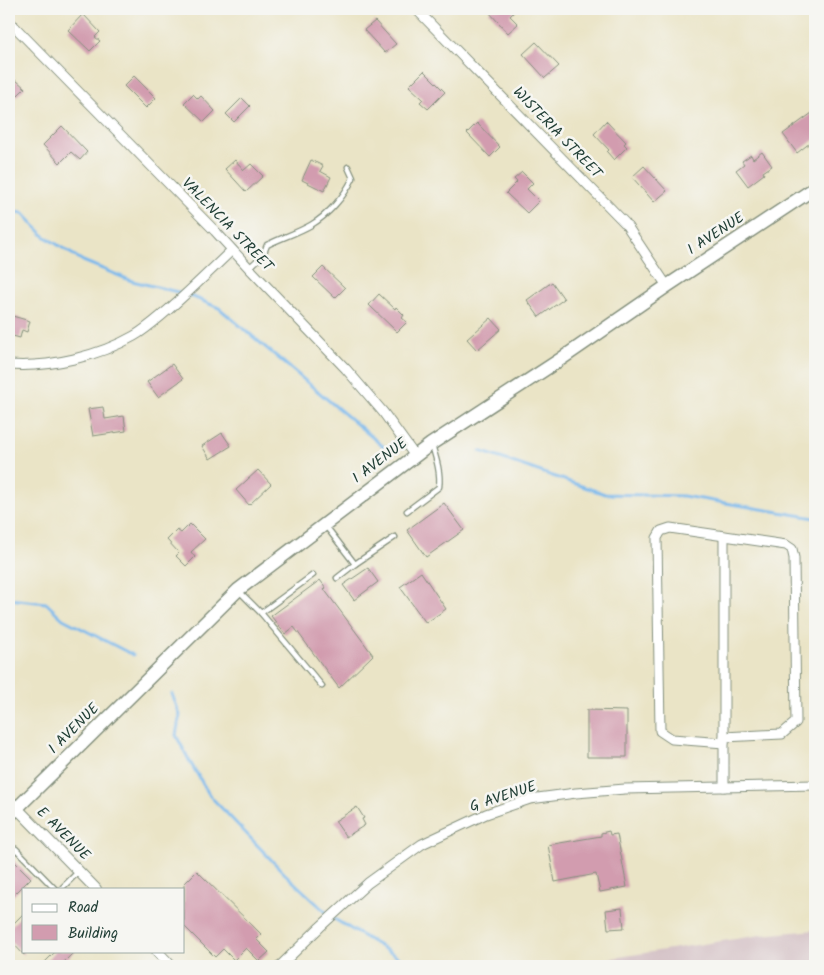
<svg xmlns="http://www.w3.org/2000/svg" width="824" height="975" viewBox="0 0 824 975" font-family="Kalam,sans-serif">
<rect width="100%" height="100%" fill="#f6f6f2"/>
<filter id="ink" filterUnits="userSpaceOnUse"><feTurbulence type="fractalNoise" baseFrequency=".02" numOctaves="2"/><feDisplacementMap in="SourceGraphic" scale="10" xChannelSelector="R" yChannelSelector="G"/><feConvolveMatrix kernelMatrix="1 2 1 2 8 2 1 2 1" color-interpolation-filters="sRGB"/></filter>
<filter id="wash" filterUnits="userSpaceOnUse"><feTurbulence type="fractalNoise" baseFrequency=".0096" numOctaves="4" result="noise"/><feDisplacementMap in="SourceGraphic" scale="20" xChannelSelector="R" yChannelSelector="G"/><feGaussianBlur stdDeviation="1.12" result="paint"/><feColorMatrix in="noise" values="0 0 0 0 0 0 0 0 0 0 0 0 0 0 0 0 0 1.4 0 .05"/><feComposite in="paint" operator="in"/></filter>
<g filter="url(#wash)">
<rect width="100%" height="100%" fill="#eae4c6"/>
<path fill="#d2bec3" d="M815,930V966H561L761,935Z"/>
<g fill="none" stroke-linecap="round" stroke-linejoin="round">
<g stroke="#79b8ec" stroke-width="3">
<path d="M9,211L23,213L44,236L83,261L132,281L186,294L219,308L385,448"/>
<path d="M480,451L605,494L683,496L815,518"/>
<path d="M9,599L46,603L63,619L133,655"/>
<path d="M172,694L180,715L176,735L190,762L210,796L284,873L331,917L413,966"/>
</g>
</g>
<g id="blocks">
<g fill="#d29caf">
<path d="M492,9H517L510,16L518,24L508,33L489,12Z"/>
<path d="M83,14L100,32L95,37L100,41L90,51L68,30Z"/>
<path d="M375,21L396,44L385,53L364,30Z"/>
<path d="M536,42L559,66L545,78L523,54Z"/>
<path d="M424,71L445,92L428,109L420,102L423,99L409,86Z"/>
<path d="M134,76L156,98L146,108L124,86Z"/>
<path d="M16,80L25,88L17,96L15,94L9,101V87Z"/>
<path d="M193,94L198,99L201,96L215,111L204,122L184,103Z"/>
<path d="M242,98L250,106L234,122L226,114Z"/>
<path d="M812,113L815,118V139L797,153L783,134Z"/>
<path d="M606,121L626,142L624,144L627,147L614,160L607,152L609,150L594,134Z"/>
<path d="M477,123L500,147L490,157L467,133Z"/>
<path d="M62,126L87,152L80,160L71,152L60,163L43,145Z"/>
<path d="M762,152L772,166L763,172L764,174L748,186L736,170L744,164L742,161L751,155L753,159Z"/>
<path d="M235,160L244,170L251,164L263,176L246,192L225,169Z"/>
<path d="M311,160L323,166L320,171L331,177L324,191L302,180Z"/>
<path d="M644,166L667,191L654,202L632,177Z"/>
<path d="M522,172L533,183L527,189L539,201L527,213L506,193L517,182L514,179Z"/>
<path d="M323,267L345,288L335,298L313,277Z"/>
<path d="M552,282L564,299L539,317L527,300Z"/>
<path d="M379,294L395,309L396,307L404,315L402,318L407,322L397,332L369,305Z"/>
<path d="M9,315L30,321L27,332L22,330L20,338L9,335Z"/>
<path d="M491,318L501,329L477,350L467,339Z"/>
<path d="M172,364L183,379L158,397L147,382Z"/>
<path d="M103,407L105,419L124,416L126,431L93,436L88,409Z"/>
<path d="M222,433L231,446L210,459L202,446Z"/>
<path d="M258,470L271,484L249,505L236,490Z"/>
<path d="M444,503L464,530L426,557L407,530Z"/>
<path d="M190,524L205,539L191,552L195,557L186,566L176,556L179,553L167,540L177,530L181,533Z"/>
<path d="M368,568L378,582L354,600L343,585Z"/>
<path d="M421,572L446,609L426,623L400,587Z"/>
<path d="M320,580L326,588L324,589L373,655L339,688L294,627L285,634L271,616Z"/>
<path d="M587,710L627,711V757H587Z"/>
<path d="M357,807L364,818L362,819L365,825L346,837L335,821Z"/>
<path d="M609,831L610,835L617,834L627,887L600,892L596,874L555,882L548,845L601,836V833Z"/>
<path d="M13,860L31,878L9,900V865Z"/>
<path d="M197,871L261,934L256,939L269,952L259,961L246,948L234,960L223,949L215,957L184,926V884Z"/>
<path d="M622,908L624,928L608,929L606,910Z"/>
<path d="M24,913V955L9,939V928Z"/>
<path d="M56,951H75L60,966H41Z"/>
</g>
</g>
</g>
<g filter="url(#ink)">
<use href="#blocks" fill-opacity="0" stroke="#84907d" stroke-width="1"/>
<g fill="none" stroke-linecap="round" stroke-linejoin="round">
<g stroke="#84907d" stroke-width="7">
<g id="service">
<path d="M249,268L263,255L267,245C281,238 297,233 311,225C328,215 344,197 353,178L348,167"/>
<path d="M407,511L439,487C441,473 436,458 432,445"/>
<path d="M325,525L355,564L395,537"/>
<path d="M337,578L355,564"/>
<path d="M239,591L261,613L313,575"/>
<path d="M261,613L322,686"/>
<path d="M9,856L16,849L55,889"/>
<path d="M61,889L78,872"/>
</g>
</g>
<g stroke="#84907d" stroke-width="11">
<g id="minor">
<path d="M416,9L625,223L667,286"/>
<path d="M9,21L215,231L249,268L346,369L383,412L415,456"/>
<path d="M9,365C49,368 99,356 134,336C146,329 157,319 168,310C190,291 211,270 232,250"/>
<path d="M724,743L672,739L660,731L657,538L661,531L670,528L786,545L792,549L794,558L796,722L782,734L724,737"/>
<path d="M724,787V536"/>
<path d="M280,966L320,927L368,883L422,844L486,814L530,799L576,793L625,789L815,785"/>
</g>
</g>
<g stroke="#84907d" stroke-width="12">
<g id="tertiary">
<path d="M9,800L96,889"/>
<path d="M157,951L171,966"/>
</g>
</g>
<g stroke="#84907d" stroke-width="15">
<path id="primary" d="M9,816L238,590L431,444L561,359L667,286L815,188"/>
</g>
<use href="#service" stroke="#fff" stroke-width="4.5"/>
<use href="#minor" stroke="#fff" stroke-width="9"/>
<use href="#tertiary" stroke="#fff" stroke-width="10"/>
<use href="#primary" stroke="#fff" stroke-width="12"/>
</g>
</g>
<g text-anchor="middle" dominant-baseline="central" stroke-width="5" stroke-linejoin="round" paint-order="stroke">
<g font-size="15" fill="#1f3d34" stroke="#f6f6f2">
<text transform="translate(557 133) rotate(46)">WISTERIA STREET</text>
<text transform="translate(227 225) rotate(46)">VALENCIA STREET</text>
<text transform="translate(716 234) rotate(-33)">I AVENUE</text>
<text transform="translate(380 461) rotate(-37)">I AVENUE</text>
<text transform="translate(74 729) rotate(-45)">I AVENUE</text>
<text transform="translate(503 797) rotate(-18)">G AVENUE</text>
<text transform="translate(63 834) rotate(45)">E AVENUE</text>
</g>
</g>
<rect width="824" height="975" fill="none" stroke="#f6f6f2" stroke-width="30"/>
<rect x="22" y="888" width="162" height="65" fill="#f6f6f2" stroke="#a0aca6"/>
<rect x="32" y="904" width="25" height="8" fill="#ffffff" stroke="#a0aca6"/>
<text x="68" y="912" font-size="15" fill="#1f3d34">Road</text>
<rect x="32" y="925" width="25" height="15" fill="#d29caf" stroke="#a0aca6"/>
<text x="68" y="938" font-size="15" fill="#1f3d34">Building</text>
</svg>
